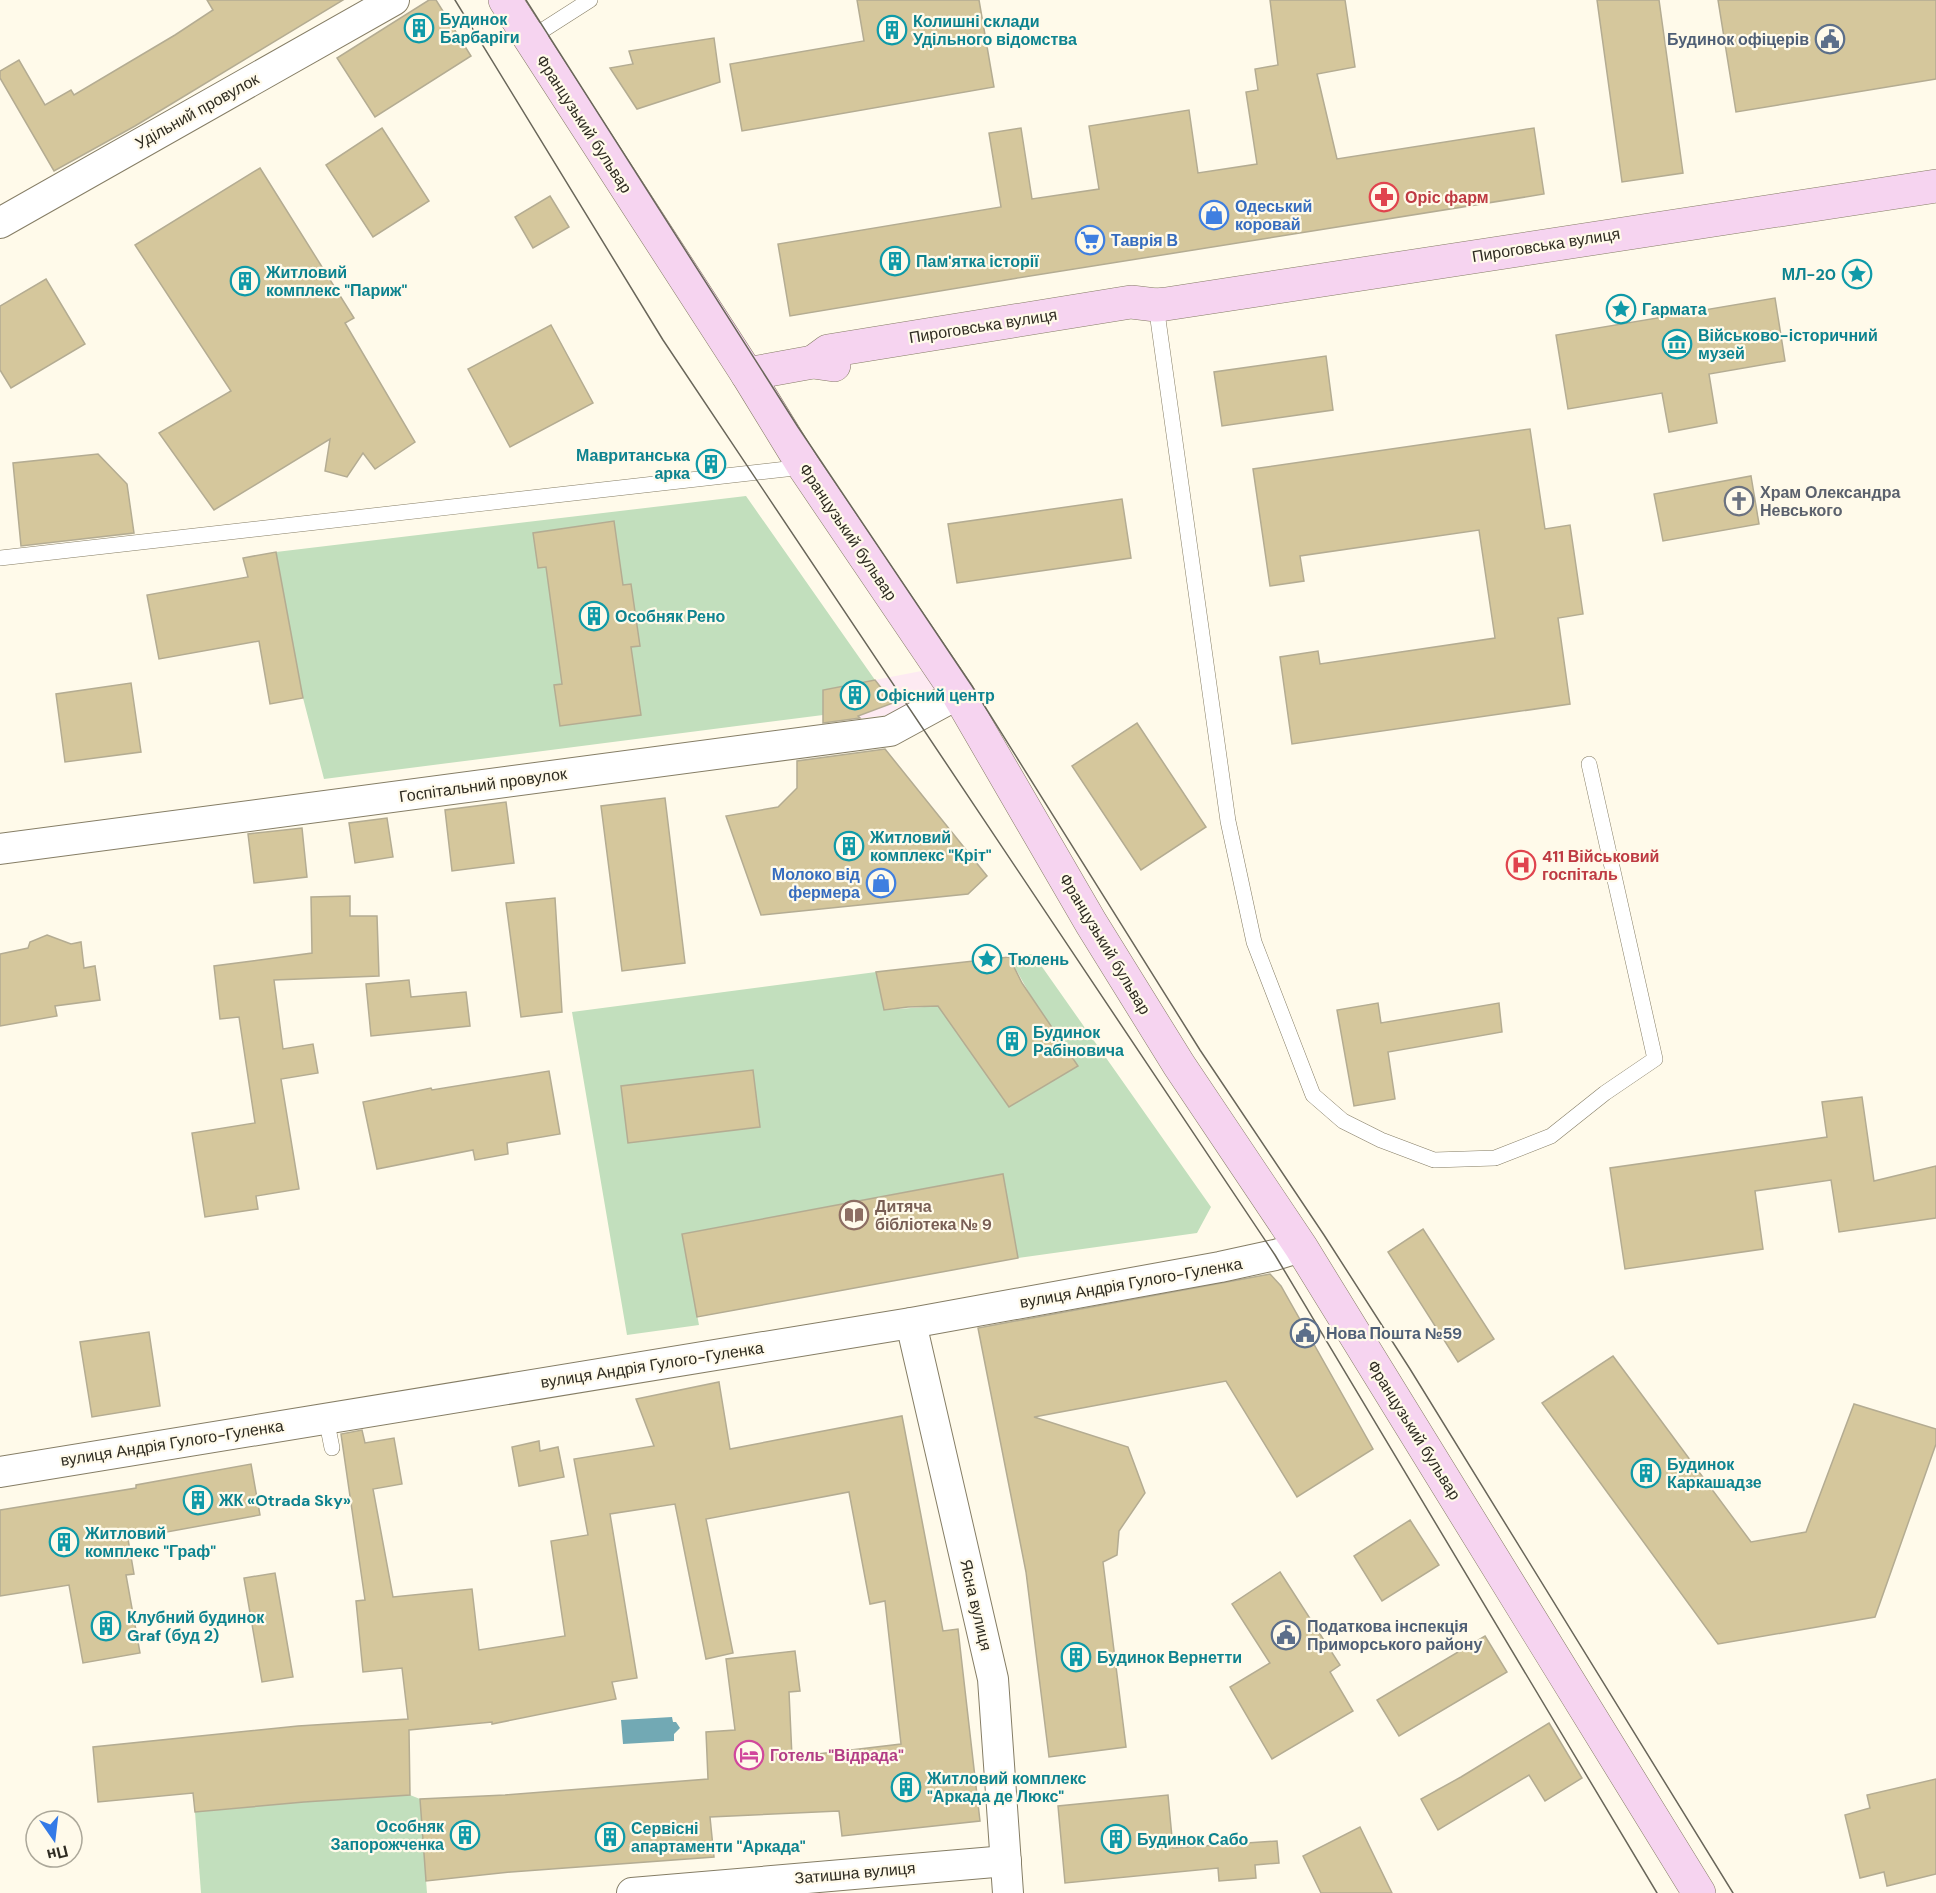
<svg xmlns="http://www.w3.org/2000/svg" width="1936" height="1893" viewBox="0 0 1936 1893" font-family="'DM Sans',sans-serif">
<rect width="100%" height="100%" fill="#fffaea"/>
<path fill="#fdeaf2" d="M937,668L956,693L889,715L823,723V690Z"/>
<g fill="#c2dfbd">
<path d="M746,496L875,680L823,690V715L324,779L303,698L276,552Z"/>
<path d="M1033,954L1211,1207L1197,1233L1018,1258L1002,1174L682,1234L699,1325L627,1335L572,1012L876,972L884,1010L938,1006L1038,1009L1009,957Z"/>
<path d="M410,1795L420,1799L427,1893H201L195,1812L304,1802Z"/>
</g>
<path fill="#72a9b4" d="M672,1717L673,1722H676L680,1728L674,1734V1741L623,1744L621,1720Z"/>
<g fill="#d5c79c" stroke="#b4ac92" stroke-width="1.5">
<path d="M207,0H343L135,126L54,171L0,78V71L19,60L45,105L71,90L74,95L175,35L213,10Z"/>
<path d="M429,0H436L471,56L375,117L337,58Z"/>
<path d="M857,0H979L994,87L742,131L730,64L864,41Z"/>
<path d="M1270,0H1345L1355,67L1317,74L1337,159L1534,128L1544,194L1012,279L790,316L778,244L1001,207L989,133L1021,128L1032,199L1099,189L1089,126L1127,120L1189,110L1198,173L1257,164L1246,92L1258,90L1255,69L1278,65Z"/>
<path d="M1597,0H1659L1683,173L1622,182Z"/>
<path d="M1718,0H1936V79L1736,112Z"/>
<path d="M714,38L720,82L637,109L610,68L633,64L629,51Z"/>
<path d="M382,128L429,201L373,237L326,165Z"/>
<path d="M260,168L354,318L345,323L415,442L375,469L363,453L347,477L325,471L330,439L214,510L159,433L231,391L135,245Z"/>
<path d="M550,196L569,227L533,248L515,217Z"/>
<path d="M46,279L85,344L11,388L0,370V306Z"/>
<path d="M1775,298L1785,361L1709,374L1717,423L1669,432L1662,393L1568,409L1556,335Z"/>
<path d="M551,325L593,403L510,447L468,369Z"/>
<path d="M1326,356L1333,410L1222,426L1214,372Z"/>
<path d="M1530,429L1545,529L1570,525L1583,614L1558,618L1570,704L1292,744L1280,657L1318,651L1320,664L1495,638L1479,530L1300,556L1304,581L1270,586L1253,469Z"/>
<path d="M98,454L127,484L134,533L21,546L13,463Z"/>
<path d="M1751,476L1759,524L1663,541L1654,494Z"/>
<path d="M1122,499L1131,558L957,583L948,524Z"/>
<path d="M614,521L623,585L631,584L640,646L631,647L641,715L560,726L554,685L562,684L546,567L538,568L533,533Z"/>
<path d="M276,552L303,698L270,704L259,641L159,659L147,595L248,577L243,558Z"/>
<path d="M875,680L893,703L858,716L860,718L823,723V690Z"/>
<path d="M131,683L141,752L65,762L56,694Z"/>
<path d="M1137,723L1206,827L1141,870L1072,766Z"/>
<path d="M885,749L987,876L968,894L761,915L726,816L778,807L797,788V761Z"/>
<path d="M665,798L685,963L622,971L601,806Z"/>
<path d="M506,802L514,863L452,871L445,810Z"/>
<path d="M387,818L393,857L355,863L349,823Z"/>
<path d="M302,828L307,877L254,883L248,834Z"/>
<path d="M350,896V916H377L379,976L274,980L283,1049L313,1044L318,1073L281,1079L299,1189L256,1196L258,1209L205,1217L192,1133L255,1123L239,1017L220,1019L214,966L312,953L311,897Z"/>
<path d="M555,898L562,1012L521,1017L506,903Z"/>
<path d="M47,935L71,944L81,942L84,968L95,966L100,1000L55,1006L57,1016L0,1026V954L28,948L30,942Z"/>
<path d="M1009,957L1022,983L1078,1066L1009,1107L938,1006L908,1007L884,1010L876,972Z"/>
<path d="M409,980L411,997L466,992L470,1026L371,1036L366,984Z"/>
<path d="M1378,1003L1381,1023L1499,1003L1502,1032L1388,1052L1395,1099L1354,1106L1337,1010Z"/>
<path d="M753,1070L760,1127L628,1143L621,1086Z"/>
<path d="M549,1071L560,1134L507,1143L508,1154L475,1160L473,1150L377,1169L363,1102L431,1088L432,1090Z"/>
<path d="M1862,1097L1874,1181L1936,1166V1218L1839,1232L1831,1180L1755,1191L1763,1249L1625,1269L1610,1168L1827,1137L1822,1102Z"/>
<path d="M1003,1174L1018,1258L697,1317L682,1234Z"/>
<path d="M1423,1229L1494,1339L1458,1362L1388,1252Z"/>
<path d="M1270,1274L1281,1286L1373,1449L1297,1497L1226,1381L1034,1417L1128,1447L1145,1493L1119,1531L1117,1555L1103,1562L1126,1747L1049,1757L1026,1572L978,1328Z"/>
<path d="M149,1332L160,1406L92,1417L80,1342Z"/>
<path d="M1613,1356L1751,1542L1806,1532L1854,1404L1936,1429V1444L1875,1617L1718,1644L1542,1403Z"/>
<path d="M719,1382L730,1449L902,1416L943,1631L958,1629L980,1821L842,1836L839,1811L710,1817L714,1857L511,1872L426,1881L420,1799L505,1795L708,1779L706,1732L735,1730L726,1659L795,1651L800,1691L789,1692L792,1757L901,1744L885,1601L870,1604L849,1492L706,1519L733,1653L706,1659L675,1504L610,1514L637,1678L612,1682L616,1699L492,1724V1722L409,1730L410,1795L304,1802L195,1812L193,1793L98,1802L93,1747L298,1726L408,1719L402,1668L363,1672L356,1601L365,1600L341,1434L362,1430L365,1443L394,1438L402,1484L373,1489L393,1597L472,1589L479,1650L565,1636L551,1541L588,1535L574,1459L654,1446L636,1399Z"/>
<path d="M539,1441L540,1451L558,1447L564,1477L519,1486L512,1447Z"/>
<path d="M251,1464L260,1515L128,1539L134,1574L126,1575L140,1653L83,1663L69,1585L0,1596V1510L136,1488V1485Z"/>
<path d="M1410,1520L1439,1565L1382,1601L1354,1556Z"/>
<path d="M1280,1572L1340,1665L1330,1672L1353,1711L1272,1759L1230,1687L1270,1663L1232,1604Z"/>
<path d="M275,1573L293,1677L262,1682L244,1578Z"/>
<path d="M1485,1636L1507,1672L1399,1736L1377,1700Z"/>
<path d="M1549,1723L1582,1778L1545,1801L1529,1775L1438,1830L1421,1799L1461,1777Z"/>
<path d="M1936,1779V1874L1887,1886L1884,1872L1860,1878L1845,1815L1870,1808L1867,1795Z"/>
<path d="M1168,1795L1173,1848L1277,1841L1279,1863L1255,1865L1256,1878L1219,1881L1218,1868L1065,1883L1058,1806Z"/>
<path d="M1360,1827L1392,1893H1321L1303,1856Z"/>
</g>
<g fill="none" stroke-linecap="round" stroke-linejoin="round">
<g stroke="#857d65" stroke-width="16">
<g id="lane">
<path d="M529,39L590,0"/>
<path d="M1156,305L1228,821L1254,942L1313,1095L1343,1121L1381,1140L1434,1160L1495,1158L1551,1136L1605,1093L1655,1059L1589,764"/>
<path d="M0,558L804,467"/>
<path d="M326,1418L332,1448"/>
</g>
</g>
<g stroke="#857d65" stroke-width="32">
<g id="street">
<path d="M0,223L394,0"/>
<path d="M0,849L890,731L958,694"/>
<path d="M911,1323L993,1679L1008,1893"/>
<path d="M0,1472L911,1323L1220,1267L1275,1255L1301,1247"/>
<path d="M632,1893L1006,1861"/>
</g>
</g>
<g stroke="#857d65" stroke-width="34">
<g id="secondary">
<path d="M505,0L747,374L804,467L958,694L1091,923L1179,1065L1301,1247L1699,1893"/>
<path d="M813,362L828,351L1131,302L1156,305L1166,304L1936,186"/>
<path d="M747,374L813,362L834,365"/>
</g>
</g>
<use href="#lane" stroke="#fff" stroke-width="15"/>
<use href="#street" stroke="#fff" stroke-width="30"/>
<use href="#secondary" stroke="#f6d4f0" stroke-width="33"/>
<g stroke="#69665a" stroke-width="1.5">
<path d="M455,0L663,340L1275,1255L1657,1893"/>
<path d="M526,0L798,427L972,686L1200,1050L1324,1235L1410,1369L1733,1893"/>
</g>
</g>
<defs>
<g id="building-ring" transform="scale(1.5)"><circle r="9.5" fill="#fffaea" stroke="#0f9aa8" stroke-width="1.5"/><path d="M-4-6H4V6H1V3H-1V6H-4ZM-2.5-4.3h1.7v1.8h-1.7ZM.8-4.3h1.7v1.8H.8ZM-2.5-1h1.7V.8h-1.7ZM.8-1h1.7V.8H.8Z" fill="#0f9aa8"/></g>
<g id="civic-ring" transform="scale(1.5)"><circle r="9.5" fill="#fffaea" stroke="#5c6f8a" stroke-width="1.5"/><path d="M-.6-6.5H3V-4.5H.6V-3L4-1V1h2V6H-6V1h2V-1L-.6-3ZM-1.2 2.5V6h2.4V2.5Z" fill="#5c6f8a"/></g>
<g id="pharmacy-ring" transform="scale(1.5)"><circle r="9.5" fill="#fffaea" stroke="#e0444e" stroke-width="1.5"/><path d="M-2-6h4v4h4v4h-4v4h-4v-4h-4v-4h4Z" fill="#e0444e"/></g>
<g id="shop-ring" transform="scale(1.5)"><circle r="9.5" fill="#fffaea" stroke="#3f7fe0" stroke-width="1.5"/><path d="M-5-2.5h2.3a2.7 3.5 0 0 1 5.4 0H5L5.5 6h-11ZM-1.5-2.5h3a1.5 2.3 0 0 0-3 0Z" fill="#3f7fe0"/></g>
<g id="supermarket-ring" transform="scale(1.5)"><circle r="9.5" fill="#fffaea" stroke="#3f7fe0" stroke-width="1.5"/><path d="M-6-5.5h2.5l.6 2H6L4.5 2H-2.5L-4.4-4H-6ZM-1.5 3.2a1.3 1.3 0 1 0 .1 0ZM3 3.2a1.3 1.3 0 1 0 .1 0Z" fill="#3f7fe0"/></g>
<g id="sight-ring" transform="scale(1.5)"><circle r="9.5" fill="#fffaea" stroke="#0f9aa8" stroke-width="1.5"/><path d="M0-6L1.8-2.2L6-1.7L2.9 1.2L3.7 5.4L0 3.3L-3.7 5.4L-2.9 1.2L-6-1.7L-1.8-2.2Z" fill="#0f9aa8"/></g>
<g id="museum-ring" transform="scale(1.5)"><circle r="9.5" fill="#fffaea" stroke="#0f9aa8" stroke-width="1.5"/><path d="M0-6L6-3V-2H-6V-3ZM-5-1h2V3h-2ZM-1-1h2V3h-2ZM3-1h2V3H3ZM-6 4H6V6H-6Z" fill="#0f9aa8"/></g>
<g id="church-ring" transform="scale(1.5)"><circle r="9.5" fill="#fffaea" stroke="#6b7280" stroke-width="1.5"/><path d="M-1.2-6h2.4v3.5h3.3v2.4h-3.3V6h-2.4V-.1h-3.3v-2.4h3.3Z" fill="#6b7280"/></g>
<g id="hospital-ring" transform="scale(1.5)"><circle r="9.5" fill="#fffaea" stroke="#e0444e" stroke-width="1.5"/><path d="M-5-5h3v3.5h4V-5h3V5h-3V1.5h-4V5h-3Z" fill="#e0444e"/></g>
<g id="library-ring" transform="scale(1.5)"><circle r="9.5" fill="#fffaea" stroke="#8d6e63" stroke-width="1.5"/><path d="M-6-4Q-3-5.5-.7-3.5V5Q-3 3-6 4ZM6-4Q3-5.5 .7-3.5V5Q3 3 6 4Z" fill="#8d6e63"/></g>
<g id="hotel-ring" transform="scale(1.5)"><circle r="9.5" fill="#fffaea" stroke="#d1479c" stroke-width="1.5"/><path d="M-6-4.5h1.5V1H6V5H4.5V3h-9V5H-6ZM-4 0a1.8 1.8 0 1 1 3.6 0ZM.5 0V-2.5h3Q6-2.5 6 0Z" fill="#d1479c"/></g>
</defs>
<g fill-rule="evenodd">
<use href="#building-ring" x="419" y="28"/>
<use href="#building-ring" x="892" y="30"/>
<use href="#civic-ring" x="1830" y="39"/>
<use href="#pharmacy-ring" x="1384" y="197"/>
<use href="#shop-ring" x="1214" y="215"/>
<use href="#supermarket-ring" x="1090" y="240"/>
<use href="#building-ring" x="895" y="261"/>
<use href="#sight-ring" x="1857" y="274"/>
<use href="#building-ring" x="245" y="281"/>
<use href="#sight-ring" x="1621" y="309"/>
<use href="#museum-ring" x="1677" y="344"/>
<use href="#building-ring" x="711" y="464"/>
<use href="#church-ring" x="1739" y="501"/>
<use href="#building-ring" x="594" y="616"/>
<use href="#building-ring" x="855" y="695"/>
<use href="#building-ring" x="849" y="846"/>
<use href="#hospital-ring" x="1521" y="865"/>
<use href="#shop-ring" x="881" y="883"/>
<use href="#sight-ring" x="987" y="959"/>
<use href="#building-ring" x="1012" y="1041"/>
<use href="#library-ring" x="854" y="1215"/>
<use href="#civic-ring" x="1305" y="1333"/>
<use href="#building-ring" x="1646" y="1473"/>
<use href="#building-ring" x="198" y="1500"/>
<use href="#building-ring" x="64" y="1542"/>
<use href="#building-ring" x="106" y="1626"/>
<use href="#civic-ring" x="1286" y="1635"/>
<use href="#building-ring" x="1076" y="1657"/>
<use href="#hotel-ring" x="749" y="1755"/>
<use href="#building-ring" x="906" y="1787"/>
<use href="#building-ring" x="465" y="1835"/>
<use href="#building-ring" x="610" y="1837"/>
<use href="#building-ring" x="1116" y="1839"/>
</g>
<g text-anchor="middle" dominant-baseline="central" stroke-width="4.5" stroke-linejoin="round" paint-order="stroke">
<g font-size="16" font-weight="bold" fill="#0d838f" stroke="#fffaea" text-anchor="start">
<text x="440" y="19">Будинок<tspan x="440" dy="18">Барбаріги</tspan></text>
<text x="913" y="21">Колишні склади<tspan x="913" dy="18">Удільного відомства</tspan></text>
<text x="916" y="261">Пам'ятка історії</text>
<text x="266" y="272">Житловий<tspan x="266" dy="18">комплекс "Париж"</tspan></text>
<text x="1836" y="274" text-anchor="end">МЛ-20</text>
<text x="1642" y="309">Гармата</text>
<text x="1698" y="335">Військово-історичний<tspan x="1698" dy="18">музей</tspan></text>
<text x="690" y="455" text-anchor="end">Мавританська<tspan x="690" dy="18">арка</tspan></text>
<text x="615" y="616">Особняк Рено</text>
<text x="876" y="695">Офісний центр</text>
<text x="870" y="837">Житловий<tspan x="870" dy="18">комплекс "Кріт"</tspan></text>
<text x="1008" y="959">Тюлень</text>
<text x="1033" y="1032">Будинок<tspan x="1033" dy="18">Рабіновича</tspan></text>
<text x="1667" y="1464">Будинок<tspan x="1667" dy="18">Каркашадзе</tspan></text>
<text x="219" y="1500">ЖК «Otrada Sky»</text>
<text x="85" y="1533">Житловий<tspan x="85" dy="18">комплекс "Граф"</tspan></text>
<text x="127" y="1617">Клубний будинок<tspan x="127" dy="18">Graf (буд 2)</tspan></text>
<text x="1097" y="1657">Будинок Вернетти</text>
<text x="927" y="1778">Житловий комплекс<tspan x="927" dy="18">"Аркада де Люкс"</tspan></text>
<text x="444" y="1826" text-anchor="end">Особняк<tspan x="444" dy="18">Запорожченка</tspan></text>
<text x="631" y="1828">Сервісні<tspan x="631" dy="18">апартаменти "Аркада"</tspan></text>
<text x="1137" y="1839">Будинок Сабо</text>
</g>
<g font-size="16" font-weight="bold" fill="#4e5e75" stroke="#fffaea" text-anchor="start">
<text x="1809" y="39" text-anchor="end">Будинок офіцерів</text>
<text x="1326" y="1333">Нова Пошта №59</text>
<text x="1307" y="1626">Податкова інспекція<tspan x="1307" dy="18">Приморського району</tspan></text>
</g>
<g font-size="16" fill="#2f2c22" stroke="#fffaea">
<text transform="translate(197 111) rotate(-29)">Удільний провулок</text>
<text transform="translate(584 124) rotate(57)">Французький бульвар</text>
<text transform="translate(1546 245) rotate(-9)">Пироговська вулиця</text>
<text transform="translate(983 326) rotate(-9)">Пироговська вулиця</text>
<text transform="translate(848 532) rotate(56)">Французький бульвар</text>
<text transform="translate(483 785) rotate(-8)">Госпітальний провулок</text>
<text transform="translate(1105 944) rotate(59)">Французький бульвар</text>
<text transform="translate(1131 1283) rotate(-10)">вулиця Андрія Гулого-Гуленка</text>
<text transform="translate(652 1365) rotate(-9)">вулиця Андрія Гулого-Гуленка</text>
<text transform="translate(1414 1430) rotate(58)">Французький бульвар</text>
<text transform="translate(172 1443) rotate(-9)">вулиця Андрія Гулого-Гуленка</text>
<text transform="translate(976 1605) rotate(77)">Ясна вулиця</text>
<text transform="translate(855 1873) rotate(-5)">Затишна вулиця</text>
</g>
<g font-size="16" font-weight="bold" fill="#be3a42" stroke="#fffaea" text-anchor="start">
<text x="1405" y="197">Оріс фарм</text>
<text x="1542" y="856">411 Військовий<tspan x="1542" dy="18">госпіталь</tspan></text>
</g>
<g font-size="16" font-weight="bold" fill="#366cbe" stroke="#fffaea" text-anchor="start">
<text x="1235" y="206">Одеський<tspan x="1235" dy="18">коровай</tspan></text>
<text x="1111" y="240">Таврія В</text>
<text x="860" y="874" text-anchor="end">Молоко від<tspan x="860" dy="18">фермера</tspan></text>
</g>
<g font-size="16" font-weight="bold" fill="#5b616d" stroke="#fffaea" text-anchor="start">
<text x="1760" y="492">Храм Олександра<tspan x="1760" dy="18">Невського</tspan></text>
</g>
<g font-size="16" font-weight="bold" fill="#785e54" stroke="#fffaea" text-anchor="start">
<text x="875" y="1206">Дитяча<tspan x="875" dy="18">бібліотека № 9</tspan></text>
</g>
<g font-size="16" font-weight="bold" fill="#b23c85" stroke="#fffaea" text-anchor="start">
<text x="770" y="1755">Готель "Відрада"</text>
</g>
</g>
<g transform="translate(54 1839) rotate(166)"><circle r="28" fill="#fffaea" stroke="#aca89a" stroke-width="1.5"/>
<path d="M0-4.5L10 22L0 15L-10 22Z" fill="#347ae7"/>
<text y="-9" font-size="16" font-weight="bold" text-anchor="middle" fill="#2f2c22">Пн</text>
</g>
</svg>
